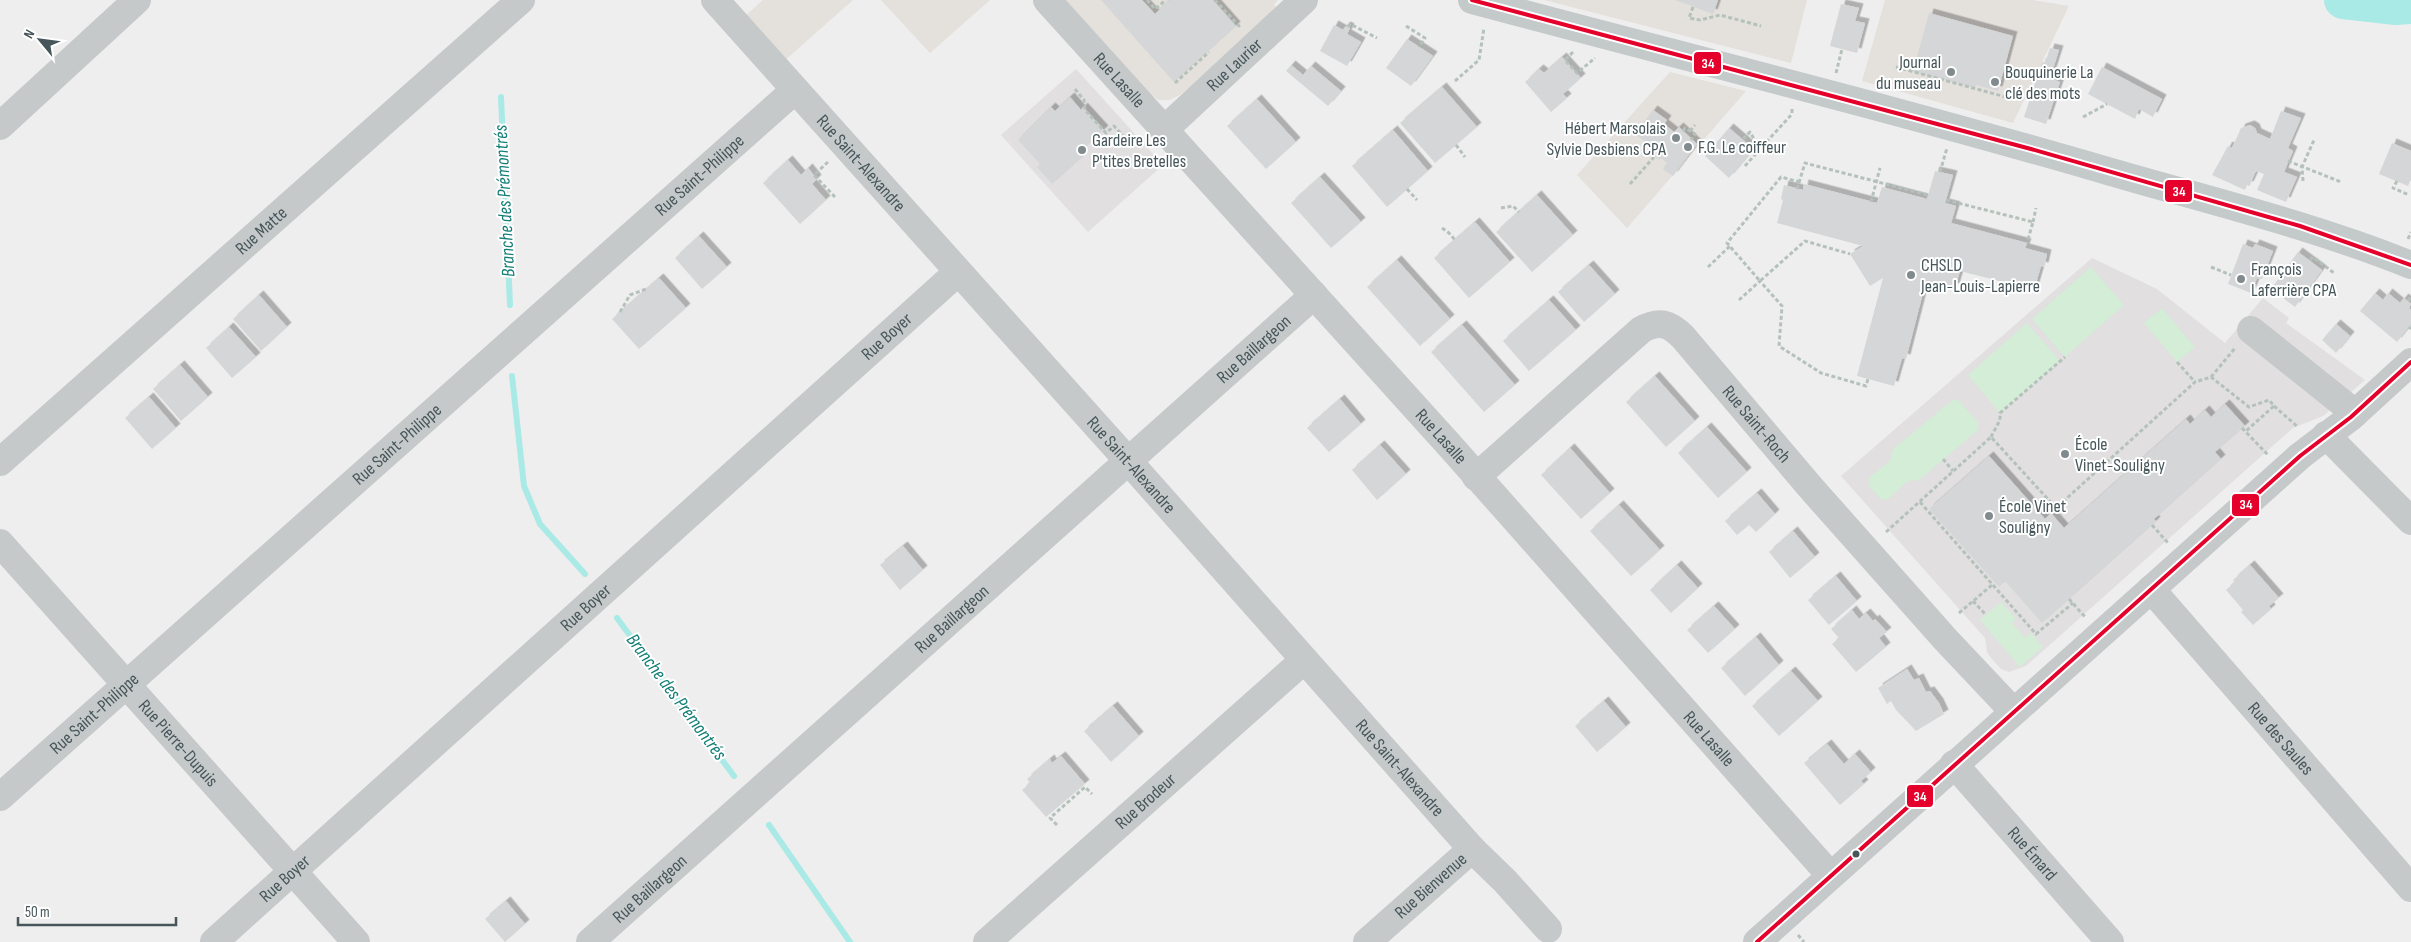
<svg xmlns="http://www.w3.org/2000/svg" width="2411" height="942" viewBox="0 0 2411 942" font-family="'Sofia Sans Condensed',sans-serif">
<defs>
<filter id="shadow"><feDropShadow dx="4.5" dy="-4.5" stdDeviation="0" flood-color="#0004"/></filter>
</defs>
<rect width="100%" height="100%" fill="#efeeee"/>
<g fill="#e4e0dc">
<path d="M763,0H853L783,62L743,18Z"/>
<path d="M881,0H990L930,53Z"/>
<path d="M1064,0H1278L1274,5L1278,9L1194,84L1180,95L1169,100H1159L1150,94Z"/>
<path d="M1544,0H1807L1791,63Z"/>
<path d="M1885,0H2033L2069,6L2013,123L1862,81Z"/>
<path d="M1670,72L1746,91L1627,228L1577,175Z"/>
</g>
<g fill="#e1dfe0">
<path d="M1076,69L1163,165L1088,232L1001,135Z"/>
<path d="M2092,258L2157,289L2225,343L2263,298L2289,318L2286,323L2365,380L2323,416L2293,428L2285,435L2026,666L2009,672L2001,669L1991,658L1987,652L1985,638L1841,476Z"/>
</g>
<g fill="#d3edd6">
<path d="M2091,267L2124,305L2065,357L2032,319Z"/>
<path d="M2162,308L2195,347L2177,362L2144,323Z"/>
<path d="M2027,323L2060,361L2000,413L1968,375Z"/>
<path d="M1954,399L1959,401L1978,422V430L1919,480L1908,481L1887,500L1881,499L1869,486V478L1890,461L1893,449Z"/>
<path d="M2001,602L2016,619L2012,623L2025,638L2031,633L2043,647L2020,667L1980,620Z"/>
</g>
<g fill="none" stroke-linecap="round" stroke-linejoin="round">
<g stroke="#a9eae6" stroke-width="6">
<path d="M501,97L510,305"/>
<path d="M512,376L524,486L540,524L585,574"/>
<path d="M617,618L734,776"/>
<path d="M769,825L850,942"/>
</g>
<path stroke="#a9eae6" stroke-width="38" d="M2343,0L2396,6L2411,5"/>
</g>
<g fill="#d5d6d7" filter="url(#shadow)">
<path d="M1101,0H1142L1155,14L1170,0H1213L1236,26L1174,82Z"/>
<path d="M1675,0H1718L1713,14Z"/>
<path d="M1841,4L1859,8L1855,21L1865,23L1857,53L1830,46Z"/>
<path d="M1929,13L2013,36L1998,91L1976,85L1975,88L1913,72Z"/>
<path d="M1334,25L1343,30L1346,26L1350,28L1347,34L1361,42L1347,66L1320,51Z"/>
<path d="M1407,39L1433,56L1411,86L1386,68Z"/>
<path d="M2050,48L2059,50L2050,78L2060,82L2046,124L2024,117L2042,62L2045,63Z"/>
<path d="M1562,57L1581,78L1563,94L1567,98L1551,112L1525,82L1539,69L1544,73Z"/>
<path d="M1291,65L1303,75L1311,66L1341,91L1328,106L1286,71Z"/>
<path d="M2102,67L2162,99L2153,117L2139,109L2135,119L2088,94Z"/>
<path d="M1442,87L1477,127L1435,163L1400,123Z"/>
<path d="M1070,97L1081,110L1083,107L1104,130L1078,153L1082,157L1052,184L1037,167L1040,164L1018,140L1051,107L1055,111Z"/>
<path d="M1257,99L1296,142L1266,169L1227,126Z"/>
<path d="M1653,110L1667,120L1664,124L1674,132L1679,127L1697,144L1673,176L1663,169L1667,163L1661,158L1659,160L1648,152L1652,147L1635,134Z"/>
<path d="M2281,111L2301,118L2288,148L2293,151L2284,172L2297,177L2286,202L2257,190L2264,174L2256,171L2249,186L2247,185L2245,190L2212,175L2228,146L2232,148L2241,128L2250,125L2255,128L2257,133L2270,139Z"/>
<path d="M1729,128L1750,146L1746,150L1750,153L1729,178L1705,156Z"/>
<path d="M1393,130L1428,171L1387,207L1352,166Z"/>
<path d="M2392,143L2411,151V179L2408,186L2379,174Z"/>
<path d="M788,160L801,175L808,168L817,179L812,184L826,200L800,224L763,183Z"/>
<path d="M1935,171L1953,175L1945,203L1956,206L1951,223L2027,243L2025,248L2047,254L2044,267L2041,266L2034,290L1960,271L1955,288L1926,281L1906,359L1902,358L1894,386L1857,376L1883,278L1870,286L1850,254L1863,246L1777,223L1783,200L1781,199L1784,185L1803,190L1804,184L1877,203L1882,187L1927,199Z"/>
<path d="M1320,177L1361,222L1331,248L1291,203Z"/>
<path d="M1537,195L1573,235L1532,272L1496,232Z"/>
<path d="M1475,222L1510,262L1469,298L1434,258Z"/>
<path d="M699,236L727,267L702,289L675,258Z"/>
<path d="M2243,244L2253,248L2255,244L2273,251L2262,279L2257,278L2251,293L2228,284Z"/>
<path d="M2298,252L2322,270L2295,307L2271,289Z"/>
<path d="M1397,260L1450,319L1420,346L1367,287Z"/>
<path d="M1589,265L1615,294L1584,322L1558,292Z"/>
<path d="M659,278L686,308L639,349L612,319Z"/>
<path d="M2375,293L2383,300L2388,293L2400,303L2404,298L2411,304L2409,308L2411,310V324L2397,342L2360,311Z"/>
<path d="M259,295L287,327L261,351L233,319Z"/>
<path d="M1549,300L1576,330L1529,371L1503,341Z"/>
<path d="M2336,324L2350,336L2336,353L2322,340Z"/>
<path d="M1462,325L1515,385L1484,412L1431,352Z"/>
<path d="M229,327L256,357L232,378L206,348Z"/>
<path d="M180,365L208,397L181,421L153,389Z"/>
<path d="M1655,376L1695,421L1666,447L1626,402Z"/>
<path d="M149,397L176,428L152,449L125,418Z"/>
<path d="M1340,399L1361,424L1329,452L1307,428Z"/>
<path d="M2225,404L2245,426L2215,452L2221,459L2154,519L2156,521L2152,525L2042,623L2005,581L1999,587L1929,509L1989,456L2045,519L2051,513L2064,528L2186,419L2190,424L2205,410L2211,417Z"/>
<path d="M1707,427L1747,472L1718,498L1678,453Z"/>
<path d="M1380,445L1406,474L1377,500L1352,470Z"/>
<path d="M1570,448L1610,493L1581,519L1541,475Z"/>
<path d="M1757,493L1775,514L1756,532L1749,525L1737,535L1725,521Z"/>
<path d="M1619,505L1660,550L1631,576L1590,531Z"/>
<path d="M1793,531L1815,557L1790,578L1769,552Z"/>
<path d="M903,546L923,570L900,590L880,565Z"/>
<path d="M1677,565L1698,588L1671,613L1650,590Z"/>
<path d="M2250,565L2279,598L2269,606L2271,609L2253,625L2241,612L2243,610L2226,590L2235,582L2233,580Z"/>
<path d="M1836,576L1857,601L1829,625L1808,600Z"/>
<path d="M1714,606L1735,629L1708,653L1687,630Z"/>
<path d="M1852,610L1859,619L1866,613L1873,621L1875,619L1887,632L1879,638L1886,647L1856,672L1832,644L1839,638L1831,629Z"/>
<path d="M1756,637L1779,665L1745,696L1721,668Z"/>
<path d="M1907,669L1914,680L1919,678L1926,692L1930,691L1939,703L1944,714L1916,731L1896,710L1891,701L1887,704L1878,688Z"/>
<path d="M1791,671L1818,701L1779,736L1752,706Z"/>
<path d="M1604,701L1626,727L1597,752L1575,726Z"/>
<path d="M1113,706L1139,736L1111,762L1084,731Z"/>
<path d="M1827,744L1844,764L1855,754L1871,772L1861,781L1864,784L1840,805L1804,763Z"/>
<path d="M1061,756L1085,784L1046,817L1022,790L1030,783L1027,779L1050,759L1052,763Z"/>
<path d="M506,901L525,924L505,942L485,919Z"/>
</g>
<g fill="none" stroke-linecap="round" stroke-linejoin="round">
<g stroke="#b5c2bb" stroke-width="3" stroke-dasharray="4 2.5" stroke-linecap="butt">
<path d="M1147,0L1155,9L1166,0"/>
<path d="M1215,0L1239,26L1237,28"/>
<path d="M1693,7L1689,18L1700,20L1720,15L1761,26"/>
<path d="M1406,26L1425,38L1419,47"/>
<path d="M1348,27L1350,24L1377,38"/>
<path d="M1573,52L1565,60L1577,73L1595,58"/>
<path d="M1896,67L2006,97"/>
<path d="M1836,73L1842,49"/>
<path d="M1455,81L1479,60L1484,28"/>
<path d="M1175,83L1209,52"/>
<path d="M1075,89L1084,100L1085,110L1106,133L1114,126L1134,148"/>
<path d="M2083,117L2107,104"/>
<path d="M1683,131L1685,128L1695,134L1691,140"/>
<path d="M1690,131L1695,125"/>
<path d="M1743,139L1750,132L1760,149L1792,114V109"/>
<path d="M1456,145L1465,157"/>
<path d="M2288,161L2341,182"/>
<path d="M828,162L814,175L835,197"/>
<path d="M1745,166L1760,149"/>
<path d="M1940,172L1947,148"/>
<path d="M2303,181L2302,167L2314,140"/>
<path d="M2397,181L2393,188L2409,195"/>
<path d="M1800,182L1781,177L1727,243L1760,281L1805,241L1850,254"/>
<path d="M1630,184L1654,157"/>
<path d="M1407,189L1417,200"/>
<path d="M1797,189L1805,163L1928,195"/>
<path d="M1946,200L2033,222L2027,243"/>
<path d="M1871,202L1880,168"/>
<path d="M1501,208L1513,206L1519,212"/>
<path d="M2033,222L2036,208"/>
<path d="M1442,228L1449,233L1455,240"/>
<path d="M2408,239L2411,232"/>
<path d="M2310,260L2313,257L2334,273"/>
<path d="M1708,267L1730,246"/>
<path d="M2211,267L2231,275"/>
<path d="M1739,300L1760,281L1782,306L1779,346L1821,373L1866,386L1868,379"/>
<path d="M2408,301L2411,296"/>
<path d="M620,312L630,295L646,289"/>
<path d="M2409,327L2411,329"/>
<path d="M2177,362L2195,382"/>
<path d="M2211,377L2236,347"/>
<path d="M2274,406L2298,427"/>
<path d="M2242,428L2268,455"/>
<path d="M1991,437L2000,420V413L2065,357"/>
<path d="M1943,459L1953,471"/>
<path d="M1920,502L2036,634L2073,603"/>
<path d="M2152,525L2168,543"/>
<path d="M1886,532L1991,437L2056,508L2195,382L2211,377L2249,407L2269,400L2274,406L2246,431"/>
<path d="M2069,599L2085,617"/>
<path d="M1973,601L1986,615"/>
<path d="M1959,613L1992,585"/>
<path d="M1057,825L1050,818L1085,787L1092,794"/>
<path d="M1798,935L1804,942"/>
</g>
<g stroke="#c6c9ca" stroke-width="28">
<path id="s1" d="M715,0L1139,473L1472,849L1505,881L1548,929"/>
<path id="s2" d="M1047,0L1451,447L1830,875"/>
<path d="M0,126L137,0"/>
<path id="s3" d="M1164,130L1304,0"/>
<path d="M2251,330L2355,413"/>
<path d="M2326,435L2411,521"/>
<path id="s4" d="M0,462L521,0"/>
<path id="s5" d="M1476,477L1641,330C1659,320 1669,323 1683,337L1811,488L1946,640L2013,711"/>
<path id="s6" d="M0,543L356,942"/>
<path id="s7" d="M2151,589L2411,888"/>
<path id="s8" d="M1954,764L2110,942"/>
<path id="s9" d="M0,797L795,90"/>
<path id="s10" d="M214,942L958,272"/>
<path id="s11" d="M590,942L1314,295"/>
<path id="s12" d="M987,942L1304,660"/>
<path id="s13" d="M1367,942L1472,849"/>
<path d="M1757,942L2300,456L2351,417L2411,362"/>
</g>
<path stroke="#c4c9ca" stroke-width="28" d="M1472,0C1685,57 1899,110 2111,172C2211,201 2314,226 2411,265"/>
<g stroke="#fff" stroke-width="8">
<g id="bus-1">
<path d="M1472,0L2031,149L2300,226L2411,265"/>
<path d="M1757,942L2300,456L2351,417L2411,362"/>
</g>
</g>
<use href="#bus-1" stroke="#e4002b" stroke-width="4"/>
</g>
<g fill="#818b8e" stroke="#fff" stroke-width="2">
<circle cx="1951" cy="72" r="5"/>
<circle cx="1995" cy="82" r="5"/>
<circle cx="1676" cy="138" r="5"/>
<circle cx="1688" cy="147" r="5"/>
<circle cx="1082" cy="150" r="5"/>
<circle cx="1911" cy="275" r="5"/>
<circle cx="2241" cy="279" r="5"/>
<circle cx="2065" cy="454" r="5"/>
<circle cx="1989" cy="516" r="5"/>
</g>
<circle fill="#46565a" stroke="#fff" stroke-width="2" cx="1856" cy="854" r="4.5"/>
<g text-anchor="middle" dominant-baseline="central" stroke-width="4" stroke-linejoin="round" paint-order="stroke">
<g font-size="18" fill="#46565a" stroke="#fff" text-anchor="start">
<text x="1941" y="62" text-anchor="end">Journal<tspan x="1941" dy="21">du museau</tspan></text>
<text x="2005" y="72">Bouquinerie La<tspan x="2005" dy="21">clé des mots</tspan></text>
<text x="1666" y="128" text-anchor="end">Hébert Marsolais<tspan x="1666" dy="21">Sylvie Desbiens CPA</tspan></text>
<text x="1092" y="140">Gardeire Les<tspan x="1092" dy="21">P'tites Bretelles</tspan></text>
<text x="1698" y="147">F.G. Le coiffeur</text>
<text x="1921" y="265">CHSLD<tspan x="1921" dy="21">Jean-Louis-Lapierre</tspan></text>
<text x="2251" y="269">François<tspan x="2251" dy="21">Laferrière CPA</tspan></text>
<text x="2075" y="444">École<tspan x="2075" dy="21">Vinet-Souligny</tspan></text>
<text x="1999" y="506">École Vinet<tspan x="1999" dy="21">Souligny</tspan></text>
</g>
<g font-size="18" fill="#46565a" stroke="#fff">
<text stroke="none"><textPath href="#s3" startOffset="96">Rue Laurier</textPath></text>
<text stroke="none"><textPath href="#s2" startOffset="108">Rue Lasalle</textPath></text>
<text stroke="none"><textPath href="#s1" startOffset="219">Rue Saint-Alexandre</textPath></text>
<text stroke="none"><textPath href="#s9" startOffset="936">Rue Saint-Philippe</textPath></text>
<text stroke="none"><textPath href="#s4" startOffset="349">Rue Matte</textPath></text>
<text stroke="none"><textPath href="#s10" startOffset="905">Rue Boyer</textPath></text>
<text stroke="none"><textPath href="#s11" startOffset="890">Rue Baillargeon</textPath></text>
<text stroke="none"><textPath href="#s5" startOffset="382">Rue Saint-Roch</textPath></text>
<text stroke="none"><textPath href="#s2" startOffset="588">Rue Lasalle</textPath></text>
<text stroke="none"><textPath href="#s9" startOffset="531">Rue Saint-Philippe</textPath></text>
<text stroke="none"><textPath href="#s1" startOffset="624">Rue Saint-Alexandre</textPath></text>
<text stroke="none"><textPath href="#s10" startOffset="500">Rue Boyer</textPath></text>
<text stroke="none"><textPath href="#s11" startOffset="485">Rue Baillargeon</textPath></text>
<text stroke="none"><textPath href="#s9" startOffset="126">Rue Saint-Philippe</textPath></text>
<text stroke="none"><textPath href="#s7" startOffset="198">Rue des Saules</textPath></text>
<text stroke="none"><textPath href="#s2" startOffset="992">Rue Lasalle</textPath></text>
<text stroke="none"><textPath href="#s6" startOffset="268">Rue Pierre-Dupuis</textPath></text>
<text stroke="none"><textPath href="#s1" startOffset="1029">Rue Saint-Alexandre</textPath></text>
<text stroke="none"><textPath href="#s12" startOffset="212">Rue Brodeur</textPath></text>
<text stroke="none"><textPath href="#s8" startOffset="119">Rue Émard</textPath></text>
<text stroke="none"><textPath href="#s10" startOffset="95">Rue Boyer</textPath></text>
<text stroke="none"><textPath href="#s13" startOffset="85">Rue Bienvenue</textPath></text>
<text stroke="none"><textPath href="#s11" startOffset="80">Rue Baillargeon</textPath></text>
</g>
<g font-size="19" font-style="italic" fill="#117e76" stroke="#fff">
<text transform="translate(505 201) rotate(-93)">Branche des Prémontrés</text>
<text transform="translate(676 697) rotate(53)">Branche des Prémontrés</text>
</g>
</g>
<g stroke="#fff" stroke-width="2">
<rect x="1693" y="51" width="29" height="24" rx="5" fill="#e4002b"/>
<rect x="2164" y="179" width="29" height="24" rx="5" fill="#e4002b"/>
<rect x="2231" y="493" width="29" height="24" rx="5" fill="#e4002b"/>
<rect x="1906" y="784" width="28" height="24" rx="5" fill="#e4002b"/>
</g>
<g font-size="14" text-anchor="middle" font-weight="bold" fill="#fff">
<text x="1708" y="68">34</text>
<text x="2179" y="196">34</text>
<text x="2246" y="509">34</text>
<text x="1920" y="801">34</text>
</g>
<g transform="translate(40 40) rotate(299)" stroke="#ffffff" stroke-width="4" paint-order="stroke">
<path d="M0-4L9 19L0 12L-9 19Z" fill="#46565a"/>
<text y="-8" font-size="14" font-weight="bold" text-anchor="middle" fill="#46565a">N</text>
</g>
<path d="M18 917v8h158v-8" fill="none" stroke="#46565a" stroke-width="2.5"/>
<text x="25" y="917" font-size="15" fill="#46565a" stroke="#ffffff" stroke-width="4" paint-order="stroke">50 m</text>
</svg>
